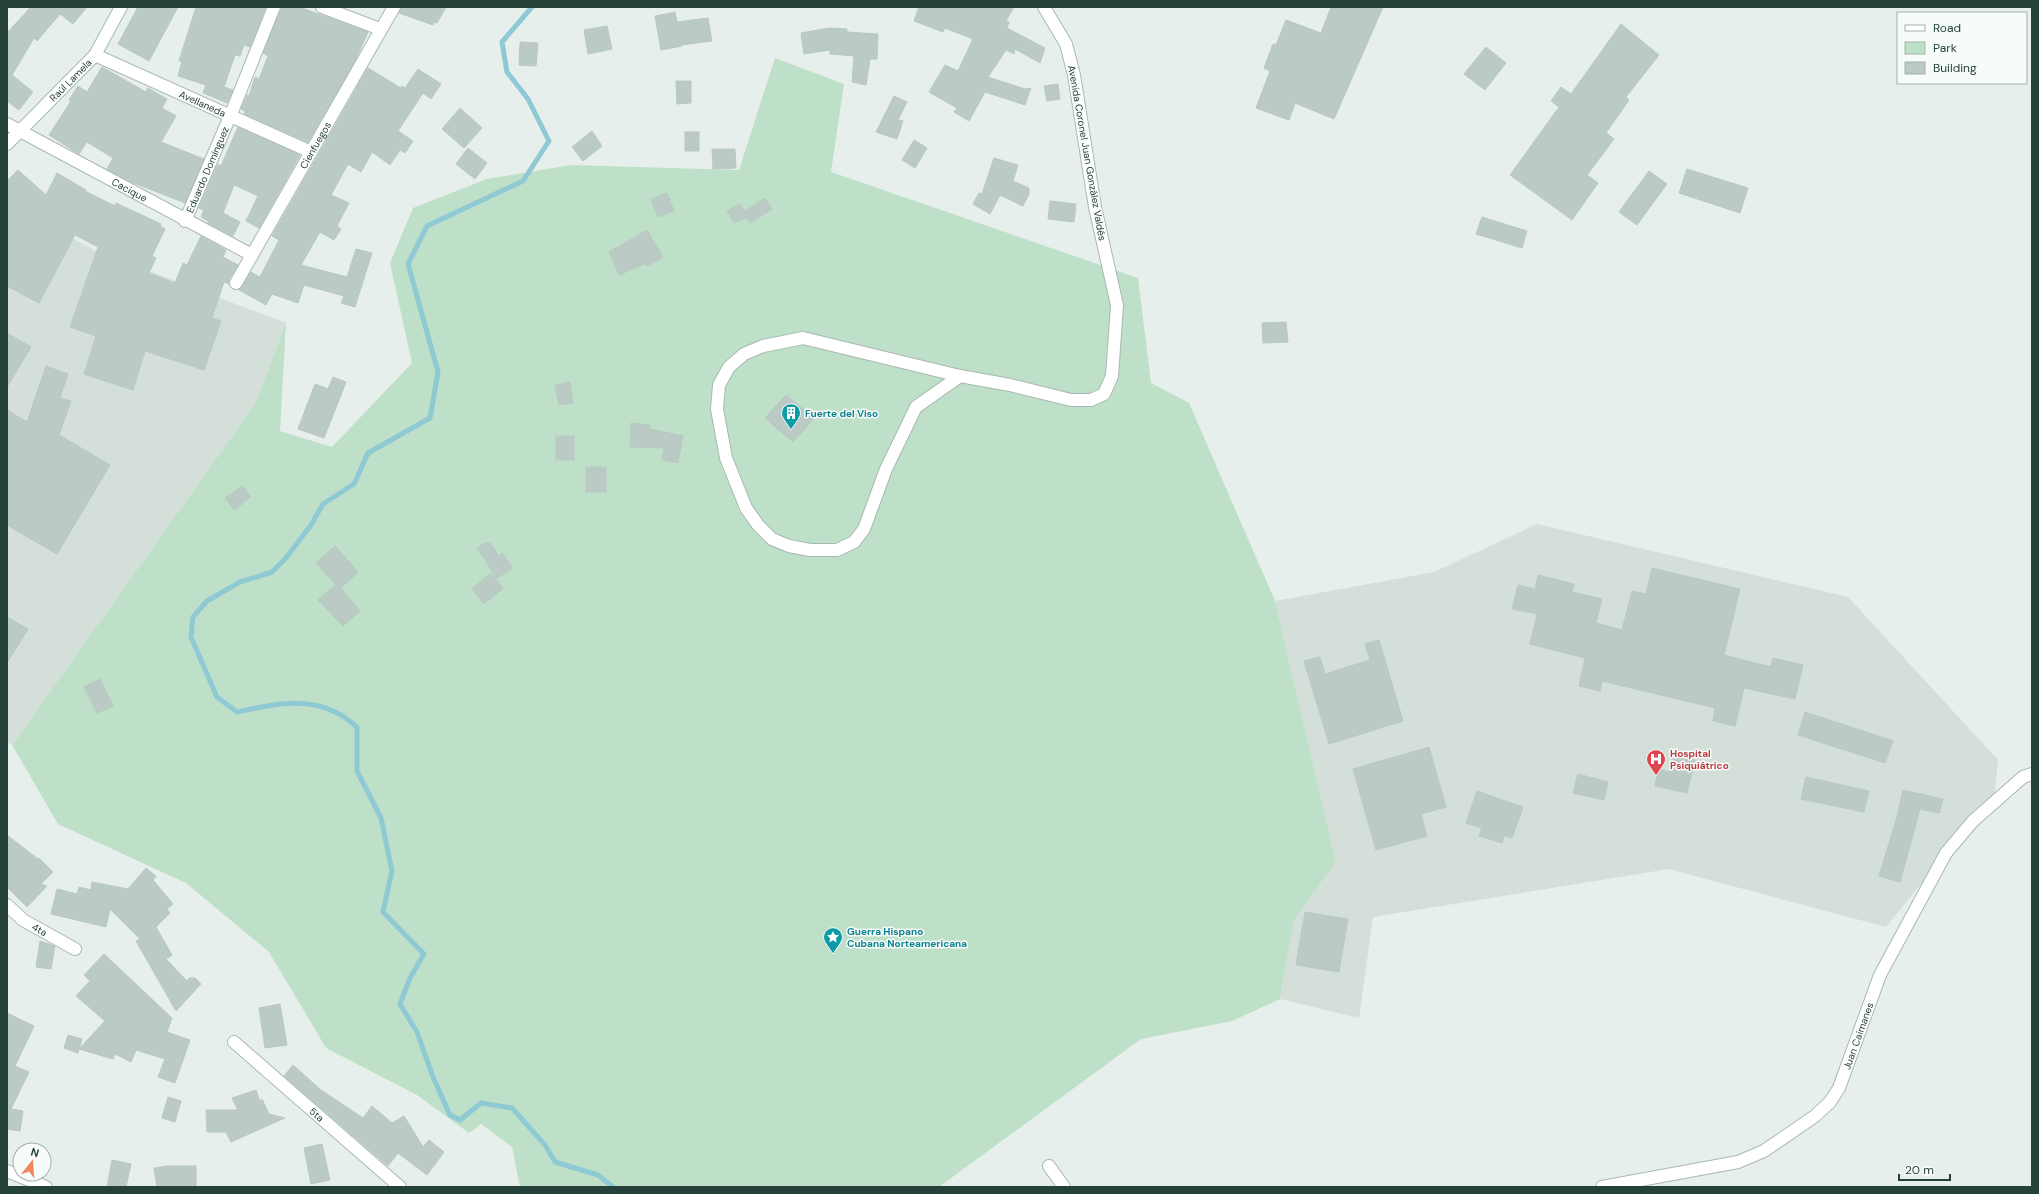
<svg xmlns="http://www.w3.org/2000/svg" width="2039" height="1194" viewBox="0 0 2039 1194" font-family="'DM Sans',sans-serif">
<rect width="100%" height="100%" fill="#e6efeb"/>
<g fill="#d4dfda">
<path d="M7,203L96,251L286,323L255,404L12,745L7,741Z"/>
<path d="M1537,524L1848,597L1998,760L1995,793L1886,927L1669,869L1373,917L1359,1018L1280,999L1294,920L1336,862L1275,601L1434,572Z"/>
</g>
<path fill="#bfe0c8" d="M775,58L844,84L831,172L1138,278L1151,383L1189,403L1275,601L1336,862L1294,920L1280,999L1232,1021L1141,1039L939,1187H520L512,1147L481,1124L469,1133L417,1095L326,1048L269,952L186,883L58,824L12,745L255,404L286,323L280,431L332,447L412,363L390,263L413,208L487,179L571,165L739,170Z"/>
<g fill="none" stroke-linecap="round" stroke-linejoin="round">
<path stroke="#8ec9d4" stroke-width="5" d="M532,7L502,42L507,72L528,99L549,141L523,181L427,226L408,264L438,372L430,418L368,453L354,484L323,504L311,525L286,558L272,572L240,582L207,601L193,617L191,637L217,697L237,712C268,705 307,696 337,713C344,716 351,722 357,727V771L381,818L392,871L383,912L424,954L410,978L400,1004L417,1032L433,1077L450,1115L460,1120L481,1103L512,1108L545,1145L555,1162L598,1175L613,1187"/>
</g>
<g fill="#bbcac4" stroke="#b8c9c2">
<path d="M31,7H87L73,24L60,14L37,41L34,38L12,75L33,92L19,110L7,101V33Z"/>
<path d="M138,7H178L149,61L118,44Z"/>
<path d="M196,7H266L250,47L244,45L240,56L235,55L224,87L233,90L227,103L203,93L206,85L178,76L182,61H179Z"/>
<path d="M281,7H299L368,32L355,61L308,142L244,114L245,111L241,109L247,95L249,96L255,77L259,79L268,56L263,53Z"/>
<path d="M401,7H446L437,23L434,22L433,25L399,13Z"/>
<path d="M919,7H1014L1006,21L1009,22L1007,28L1045,48L1040,63L1015,49L1014,54L1006,50L988,77L1025,89L1031,88L1025,105L985,92L969,121L954,112L957,108L929,92L945,65L958,71L973,39L945,28L943,32L914,21Z"/>
<path d="M1331,7H1383L1334,119L1295,103L1289,120L1256,108L1270,71L1264,68L1273,44L1276,45L1286,20L1321,33Z"/>
<path d="M675,12L677,22L708,18L712,41L681,45L682,46L661,50L655,16Z"/>
<path d="M1621,24L1659,55L1626,97L1629,100L1606,133L1614,139L1587,175L1598,183L1572,220L1510,175L1559,107L1551,101L1561,87L1571,94Z"/>
<path d="M607,26L612,49L588,54L584,30Z"/>
<path d="M830,28L847,29V32L878,34L877,59H870L866,85L852,82L854,56L830,54V50L804,54L801,33Z"/>
<path d="M520,42L538,43L536,66L519,65Z"/>
<path d="M1486,47L1506,63L1485,90L1464,74Z"/>
<path d="M102,67L146,92L148,88L167,99L162,108L176,116L161,142L204,159L185,203L129,181L107,169L113,158L87,142L79,154L49,135L71,101L69,100L78,86L87,92Z"/>
<path d="M368,68L401,88L402,86L405,88L418,69L441,84L431,99L423,93L398,131L413,141L405,153L400,150L390,165L372,152L361,172L348,164L331,195L349,203L337,226L341,229L334,240L320,232L301,265L347,277L356,249L372,253L355,307L341,303L344,296L304,285L298,303L272,294L266,305L239,290L251,272L260,277L279,240L272,236Z"/>
<path d="M676,81H691V103L677,104Z"/>
<path d="M1058,84L1060,99L1047,101L1044,86Z"/>
<path d="M894,96L907,102L898,120L903,121L897,139L876,132Z"/>
<path d="M460,108L482,128L464,148L442,129Z"/>
<path d="M238,127L300,155L259,228L246,221L258,196L234,185L223,213L240,222L233,236L208,223V221L201,217L204,210L199,208L218,164L221,166Z"/>
<path d="M592,131L602,146L583,161L572,147Z"/>
<rect x="685" y="132" width="14" height="19"/>
<path d="M914,140L927,148L915,168L902,160Z"/>
<path d="M468,148L487,163L475,179L456,164Z"/>
<path d="M712,149H735L736,168L713,169Z"/>
<path d="M994,158L1018,165L1013,181L1029,188V194L1023,206L1000,195L990,214L973,204L979,193L982,194Z"/>
<path d="M1687,169L1748,188L1740,213L1679,193Z"/>
<path d="M18,170L46,195L57,173L86,190L85,191L115,206L116,203L161,224L160,226L165,229L152,256L156,258L149,273L175,283L183,263L187,265L201,236L226,250L223,257L238,265L229,279V284L224,282L212,318L221,321L204,370L145,351L133,390L84,374L96,336L70,327L98,247L75,235L39,303L7,286V181Z"/>
<path d="M1649,171L1667,184L1637,225L1619,212Z"/>
<path d="M667,193L674,211L658,217L651,199Z"/>
<path d="M765,198L772,209L750,223L746,217L734,223L727,211L740,204L744,212Z"/>
<path d="M1050,201L1076,204L1074,222L1048,219Z"/>
<path d="M1482,217L1527,231L1522,248L1476,234Z"/>
<path d="M647,230L663,257L647,266L645,264L619,275L609,252Z"/>
<path d="M1286,322L1288,342L1263,343L1262,323Z"/>
<path d="M7,333L31,347L7,387Z"/>
<path d="M46,366L68,374L60,398L71,401L59,435L110,465L57,554L7,525V410L27,422Z"/>
<path d="M333,377L346,382L324,438L298,429L315,384L328,389Z"/>
<path d="M570,382L573,403L559,405L555,385Z"/>
<path d="M786,395L814,418L793,442L765,418Z"/>
<path d="M631,423L650,425V429L683,436L678,463L662,460L664,448L630,447Z"/>
<rect x="556" y="436" width="18" height="24"/>
<rect x="586" y="467" width="20" height="25"/>
<path d="M242,486L251,497L234,510L225,498Z"/>
<path d="M485,543H490L499,556L502,553L513,568L497,578L477,548Z"/>
<path d="M335,546L358,572L341,588L360,611L343,626L318,600L336,585L316,563Z"/>
<path d="M1652,568L1740,589L1724,655L1771,667L1773,658L1803,665L1795,699L1744,688L1735,726L1713,721L1715,708L1602,681L1600,691L1579,686L1585,658L1530,644L1537,614L1512,609L1518,585L1535,589L1538,575L1574,584L1572,592L1602,599L1596,623L1622,630L1632,591L1646,594Z"/>
<path d="M491,573L503,588L484,604L472,589Z"/>
<path d="M7,617L28,629L7,663Z"/>
<path d="M1379,640L1403,721L1329,744L1304,661L1320,657L1325,674L1370,660L1365,644Z"/>
<path d="M100,679L113,706L97,713L84,687Z"/>
<path d="M1805,712L1893,741L1885,763L1798,735Z"/>
<path d="M1429,747L1446,807L1421,814L1427,836L1376,850L1353,769Z"/>
<path d="M1673,755L1695,760L1687,793L1655,786L1658,769L1669,772Z"/>
<path d="M1578,774L1608,782L1604,800L1573,793Z"/>
<path d="M1806,777L1869,791L1864,812L1801,799Z"/>
<path d="M1903,790L1943,799L1939,813L1920,809L1900,882L1879,876L1897,817Z"/>
<path d="M1477,791L1523,807L1512,838L1504,836L1502,843L1479,836L1482,828L1466,823Z"/>
<path d="M7,835L38,859L39,858L53,872L41,884L47,886L27,907L7,887Z"/>
<path d="M146,868L156,876L153,880L173,904L167,909L170,913L156,927L172,955L166,959L187,981L189,978H195L201,984L176,1011L136,941L140,939L110,909L106,927L51,914L57,889L77,894L79,887L91,890L92,882L128,889Z"/>
<path d="M1305,912L1348,919L1339,972L1296,965Z"/>
<path d="M40,941L55,946L51,969L36,967Z"/>
<path d="M104,954L172,1018L167,1032L190,1040L175,1083L158,1077L165,1059L136,1050L131,1062L115,1054L113,1059L79,1049L105,1021L76,996L90,981L84,975Z"/>
<path d="M280,1004L287,1045L265,1048L259,1008Z"/>
<path d="M7,1013L34,1026L15,1066L29,1072L11,1109L23,1111L20,1131L7,1129Z"/>
<path d="M68,1035L82,1039L78,1053L64,1048Z"/>
<path d="M293,1065L321,1090L363,1118L372,1106L392,1123L404,1116L423,1147L429,1140L444,1152L427,1175L398,1153L388,1166L284,1076Z"/>
<path d="M256,1090L260,1102L262,1099L269,1114L285,1118L231,1142L226,1132H207L206,1110H238L232,1098Z"/>
<path d="M168,1097L181,1101L175,1122L162,1118Z"/>
<path d="M322,1144L330,1180L311,1184L304,1148Z"/>
<path d="M112,1160L131,1164L126,1187H107Z"/>
<path d="M168,1166H196V1187H157L154,1168Z"/>
</g>
<g fill="none" stroke-linecap="round" stroke-linejoin="round">
<g stroke="#a8b8b2" stroke-width="14">
<g id="street">
<path d="M322,7L380,29"/>
<path id="s1" d="M95,55L311,152"/>
<path id="s2" d="M7,124L252,255"/>
<path id="s3" d="M185,221L231,114L274,7"/>
<path id="s4" d="M236,283L394,7"/>
<path d="M960,376L916,407L886,469L864,529L854,542L837,550H810L789,546L772,539L758,525L746,508L726,458L717,409L719,385L729,367L744,354L763,346L803,338L960,376L1010,385L1071,400H1091L1104,394L1112,376L1117,305L1095,207L1074,75L1066,44L1044,7"/>
<path id="s5" d="M7,905L23,920L75,949"/>
<path id="s6" d="M234,1042L400,1187"/>
<path d="M1049,1166L1064,1187"/>
<path d="M7,1171L46,1187"/>
<path id="s7" d="M1602,1187L1738,1162L1764,1151L1815,1116L1830,1102L1839,1088L1880,975L1946,853L1973,821L2023,777L2032,774"/>
</g>
</g>
<g stroke="#a4bbb3" stroke-width="14">
<g id="secondary">
<path id="s8" d="M7,144L95,55L121,7"/>
</g>
</g>
<use href="#street" stroke="#fff" stroke-width="12"/>
<use href="#secondary" stroke="#fff" stroke-width="12"/>
</g>
<defs>
<g id="building-pin" transform="scale(1)"><path d="M0 17L-7.5 6A9.5 9.5 0 1 1 7.5 6Z" fill="#0f9aa8" stroke="#f7fbf9"/><path d="M-4-6H4V6H1V3H-1V6H-4ZM-2.5-4.3h1.7v1.8h-1.7ZM.8-4.3h1.7v1.8H.8ZM-2.5-1h1.7V.8h-1.7ZM.8-1h1.7V.8H.8Z" fill="#fff"/></g>
<g id="hospital-pin" transform="scale(1)"><path d="M0 17L-7.5 6A9.5 9.5 0 1 1 7.5 6Z" fill="#e0444e" stroke="#f7fbf9"/><path d="M-5-5h3v3.5h4V-5h3V5h-3V1.5h-4V5h-3Z" fill="#fff"/></g>
<g id="sight-pin" transform="scale(1)"><path d="M0 17L-7.5 6A9.5 9.5 0 1 1 7.5 6Z" fill="#0f9aa8" stroke="#f7fbf9"/><path d="M0-6L1.8-2.2L6-1.7L2.9 1.2L3.7 5.4L0 3.3L-3.7 5.4L-2.9 1.2L-6-1.7L-1.8-2.2Z" fill="#fff"/></g>
</defs>
<g fill-rule="evenodd">
<use href="#building-pin" x="791" y="413"/>
<use href="#hospital-pin" x="1656" y="759"/>
<use href="#sight-pin" x="833" y="937"/>
</g>
<g text-anchor="middle" dominant-baseline="central" stroke-width="3" stroke-linejoin="round" paint-order="stroke">
<g font-size="10" fill="#24423a" stroke="#f7fbf9">
<text stroke="none"><textPath href="#s8" startOffset="90">Raúl Lamela</textPath></text>
<text stroke="none"><textPath href="#s1" startOffset="118">Avellaneda</textPath></text>
<text stroke="none"><textPath href="#s4" startOffset="159">Cienfuegos</textPath></text>
<text transform="translate(1087 153) rotate(80)">Avenida Coronel Juan González Valdés</text>
<text stroke="none"><textPath href="#s3" startOffset="56">Eduardo Domínguez</textPath></text>
<text stroke="none"><textPath href="#s2" startOffset="139">Cacique</textPath></text>
<text stroke="none"><textPath href="#s5" startOffset="41">4ta</textPath></text>
<text stroke="none"><textPath href="#s7" startOffset="321">Juan Caimanes</textPath></text>
<text stroke="none"><textPath href="#s6" startOffset="110">5ta</textPath></text>
</g>
<g font-size="10" font-weight="bold" fill="#0d838f" stroke="#f7fbf9" text-anchor="start">
<text x="805" y="413">Fuerte del Viso</text>
<text x="847" y="931">Guerra Hispano<tspan x="847" dy="12">Cubana Norteamericana</tspan></text>
</g>
<g font-size="10" font-weight="bold" fill="#be3a42" stroke="#f7fbf9" text-anchor="start">
<text x="1670" y="753">Hospital<tspan x="1670" dy="12">Psiquiátrico</tspan></text>
</g>
</g>
<rect width="2039" height="1194" fill="none" stroke="#24423a" stroke-width="16"/>
<rect x="1897" y="12" width="130" height="72" fill="#f7fbf9" stroke="#a3b1ad"/>
<rect x="1905" y="25" width="20" height="6" fill="#ffffff" stroke="#a3b1ad"/>
<text x="1933" y="32" font-size="12" fill="#24423a">Road</text>
<rect x="1905" y="42" width="20" height="12" fill="#bfe0c8" stroke="#a3b1ad"/>
<text x="1933" y="52" font-size="12" fill="#24423a">Park</text>
<rect x="1905" y="62" width="20" height="12" fill="#bbcac4" stroke="#a3b1ad"/>
<text x="1933" y="72" font-size="12" fill="#24423a">Building</text>
<g transform="translate(32 1162) rotate(17)"><circle r="19" fill="#f7fbf9" stroke="#a3b1ad"/>
<path d="M0-3L7 15L0 10L-7 15Z" fill="#f4845f"/>
<text y="-6" font-size="11" font-weight="bold" text-anchor="middle" fill="#24423a">N</text>
</g>
<path d="M1899 1174v6h51v-6" fill="none" stroke="#24423a" stroke-width="2"/>
<text x="1905" y="1174" font-size="12" fill="#24423a" stroke="#f7fbf9" stroke-width="3" paint-order="stroke">20 m</text>
</svg>
